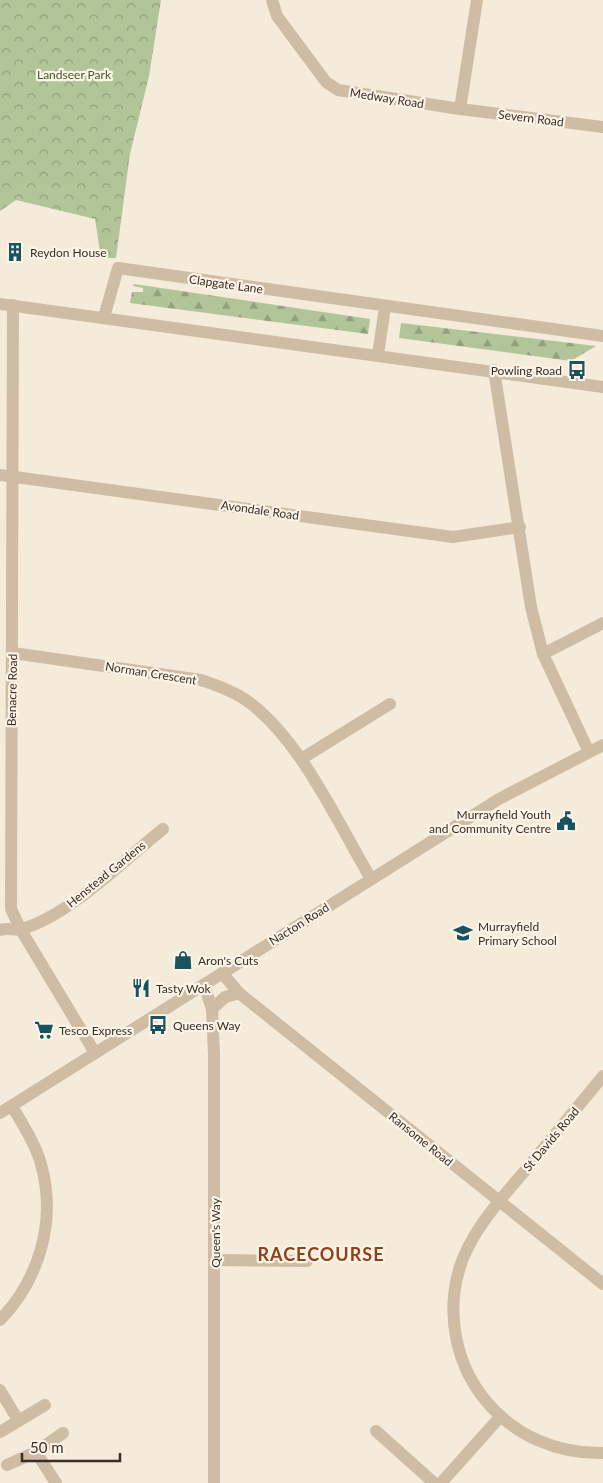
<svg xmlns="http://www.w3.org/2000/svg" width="603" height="1483" font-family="Lato,sans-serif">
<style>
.forest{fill:url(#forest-firs)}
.park{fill:url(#park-crowns)}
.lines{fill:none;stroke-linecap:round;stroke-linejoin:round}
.minor{stroke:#cebca5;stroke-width:12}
.labels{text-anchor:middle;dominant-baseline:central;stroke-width:4.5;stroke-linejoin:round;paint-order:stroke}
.park-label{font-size:12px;fill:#435a28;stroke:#fbf4e7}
.street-label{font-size:12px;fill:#392e27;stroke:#fbf4e7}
.poi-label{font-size:12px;fill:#392e27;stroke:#fbf4e7;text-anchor:start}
.district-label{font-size:18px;font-weight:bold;letter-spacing:1px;fill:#914017;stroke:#fbf4e7}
</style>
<defs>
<pattern id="forest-firs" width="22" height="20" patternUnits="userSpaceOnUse" patternTransform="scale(1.25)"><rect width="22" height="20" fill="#b2c599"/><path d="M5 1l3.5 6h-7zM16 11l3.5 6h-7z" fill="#92a07d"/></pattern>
<pattern id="park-crowns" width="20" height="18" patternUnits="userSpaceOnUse" patternTransform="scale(1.25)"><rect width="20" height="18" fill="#b2c599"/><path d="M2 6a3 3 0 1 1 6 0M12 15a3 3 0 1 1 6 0" fill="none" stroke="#92a07d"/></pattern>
</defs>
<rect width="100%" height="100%" fill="#f4ebda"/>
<g class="forest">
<polygon points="134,284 370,319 368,334 130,303 132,292 143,292 143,288 133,286"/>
<polygon points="401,323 596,346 571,361 399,338"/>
</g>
<polygon class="park" points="0,0 161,0 149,76 130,154 116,258 101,258 95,219 16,200 0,211"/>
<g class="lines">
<g class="minor">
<polyline points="272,0 277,16 326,82 338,90 460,109 603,127"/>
<polyline points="460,109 477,0"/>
<polyline points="0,304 603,387"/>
<polyline points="13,305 11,909 21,930 95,1053"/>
<polyline points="104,317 118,268 603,336"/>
<polyline points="378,355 385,307"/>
<polyline points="494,370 531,607 543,654 589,752"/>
<polyline points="0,475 453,537 520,527"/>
<path d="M13,653L201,680C218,686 236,692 250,703C301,741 338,823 371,879"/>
<polyline points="543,654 603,623"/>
<polyline points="301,759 390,704"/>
<path d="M0,930C8,927 15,931 22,929C70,915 124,860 163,829"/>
<polyline points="222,973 239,993 603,1284"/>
<polyline points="204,985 212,1009 214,1054 214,1483"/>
<polyline points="212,1009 225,997 239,993"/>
<path d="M603,1076C578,1106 553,1137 528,1167C503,1197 470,1231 459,1270C446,1315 456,1365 486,1401C515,1436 558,1454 603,1453"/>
<polyline points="0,1113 499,799 603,745"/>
<polyline points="215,1260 307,1261"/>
<path d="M0,1320C39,1280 56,1222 42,1168C37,1146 23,1125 12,1106"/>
<polyline points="0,1390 18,1420"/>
<polyline points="376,1431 434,1483"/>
<polyline points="0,1432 45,1405"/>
<polyline points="36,1452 63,1433"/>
<polyline points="7,1465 36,1452 56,1483"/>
<polyline points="441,1483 500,1417"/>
</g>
</g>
<defs>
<g id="building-bare" transform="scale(1.5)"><path d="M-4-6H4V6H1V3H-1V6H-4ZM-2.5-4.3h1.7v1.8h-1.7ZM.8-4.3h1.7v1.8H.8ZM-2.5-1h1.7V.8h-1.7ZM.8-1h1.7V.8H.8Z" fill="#18535f" stroke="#fbf4e7" stroke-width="2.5" paint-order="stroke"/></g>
<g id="bus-bare" transform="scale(1.5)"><path d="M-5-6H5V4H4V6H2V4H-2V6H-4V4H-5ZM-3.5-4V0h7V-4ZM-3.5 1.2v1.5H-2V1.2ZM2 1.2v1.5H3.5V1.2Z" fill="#18535f" stroke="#fbf4e7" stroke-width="2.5" paint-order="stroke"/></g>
<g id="civic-bare" transform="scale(1.5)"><path d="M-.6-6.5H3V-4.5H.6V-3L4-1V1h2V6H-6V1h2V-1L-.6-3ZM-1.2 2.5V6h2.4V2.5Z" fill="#18535f" stroke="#fbf4e7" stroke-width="2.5" paint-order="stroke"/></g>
<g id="school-bare" transform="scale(1.5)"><path d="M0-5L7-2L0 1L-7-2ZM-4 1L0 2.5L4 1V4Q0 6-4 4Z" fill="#18535f" stroke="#fbf4e7" stroke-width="2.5" paint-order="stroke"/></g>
<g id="shop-bare" transform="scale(1.5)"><path d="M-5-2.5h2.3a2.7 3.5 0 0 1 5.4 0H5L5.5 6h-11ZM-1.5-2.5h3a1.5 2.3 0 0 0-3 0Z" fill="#18535f" stroke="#fbf4e7" stroke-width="2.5" paint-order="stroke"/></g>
<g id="restaurant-bare" transform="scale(1.5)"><path d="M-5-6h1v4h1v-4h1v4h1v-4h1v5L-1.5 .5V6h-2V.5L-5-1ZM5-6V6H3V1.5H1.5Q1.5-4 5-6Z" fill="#18535f" stroke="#fbf4e7" stroke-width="2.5" paint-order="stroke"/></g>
<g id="supermarket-bare" transform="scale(1.5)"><path d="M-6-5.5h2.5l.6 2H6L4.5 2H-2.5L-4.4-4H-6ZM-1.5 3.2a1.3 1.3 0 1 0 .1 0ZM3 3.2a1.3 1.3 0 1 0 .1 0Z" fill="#18535f" stroke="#fbf4e7" stroke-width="2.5" paint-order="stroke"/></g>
</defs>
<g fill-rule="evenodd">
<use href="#building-bare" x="15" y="252"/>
<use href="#bus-bare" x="577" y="370"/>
<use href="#civic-bare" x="566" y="821"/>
<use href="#school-bare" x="463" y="933"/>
<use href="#shop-bare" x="183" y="960"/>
<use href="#restaurant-bare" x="141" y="988"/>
<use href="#bus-bare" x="158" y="1025"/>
<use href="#supermarket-bare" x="44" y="1030"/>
</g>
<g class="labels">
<g class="park-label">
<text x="74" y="74">Landseer Park</text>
</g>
<g class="street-label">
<text transform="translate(387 98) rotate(9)">Medway Road</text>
<text transform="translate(531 118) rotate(7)">Severn Road</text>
<text transform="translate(226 284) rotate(8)">Clapgate Lane</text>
<text transform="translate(260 510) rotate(8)">Avondale Road</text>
<text transform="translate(151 673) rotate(9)">Norman Crescent</text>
<text transform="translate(12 690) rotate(-89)">Benacre Road</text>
<text transform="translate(106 874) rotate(-39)">Henstead Gardens</text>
<text transform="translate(299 924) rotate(-32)">Nacton Road</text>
<text transform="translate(421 1139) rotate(39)">Ransome Road</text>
<text transform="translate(551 1139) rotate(-50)">St Davids Road</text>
<text transform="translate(215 1233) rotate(-90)">Queen's Way</text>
</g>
<g class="poi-label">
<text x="30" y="252">Reydon House</text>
<text x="562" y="370" text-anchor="end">Powling Road</text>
<text x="551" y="814" text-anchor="end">Murrayfield Youth<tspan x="551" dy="14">and Community Centre</tspan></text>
<text x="478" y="926">Murrayfield<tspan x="478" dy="14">Primary School</tspan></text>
<text x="198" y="960">Aron's Cuts</text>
<text x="156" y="988">Tasty Wok</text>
<text x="173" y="1025">Queens Way</text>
<text x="59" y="1030">Tesco Express</text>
</g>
<g class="district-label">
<text x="321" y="1254">RACECOURSE</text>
</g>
</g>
<path d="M22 1453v8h98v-8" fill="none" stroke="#392e27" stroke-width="2.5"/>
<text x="30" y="1453" font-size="15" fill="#392e27" stroke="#fbf4e7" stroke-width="4" paint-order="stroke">50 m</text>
</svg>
